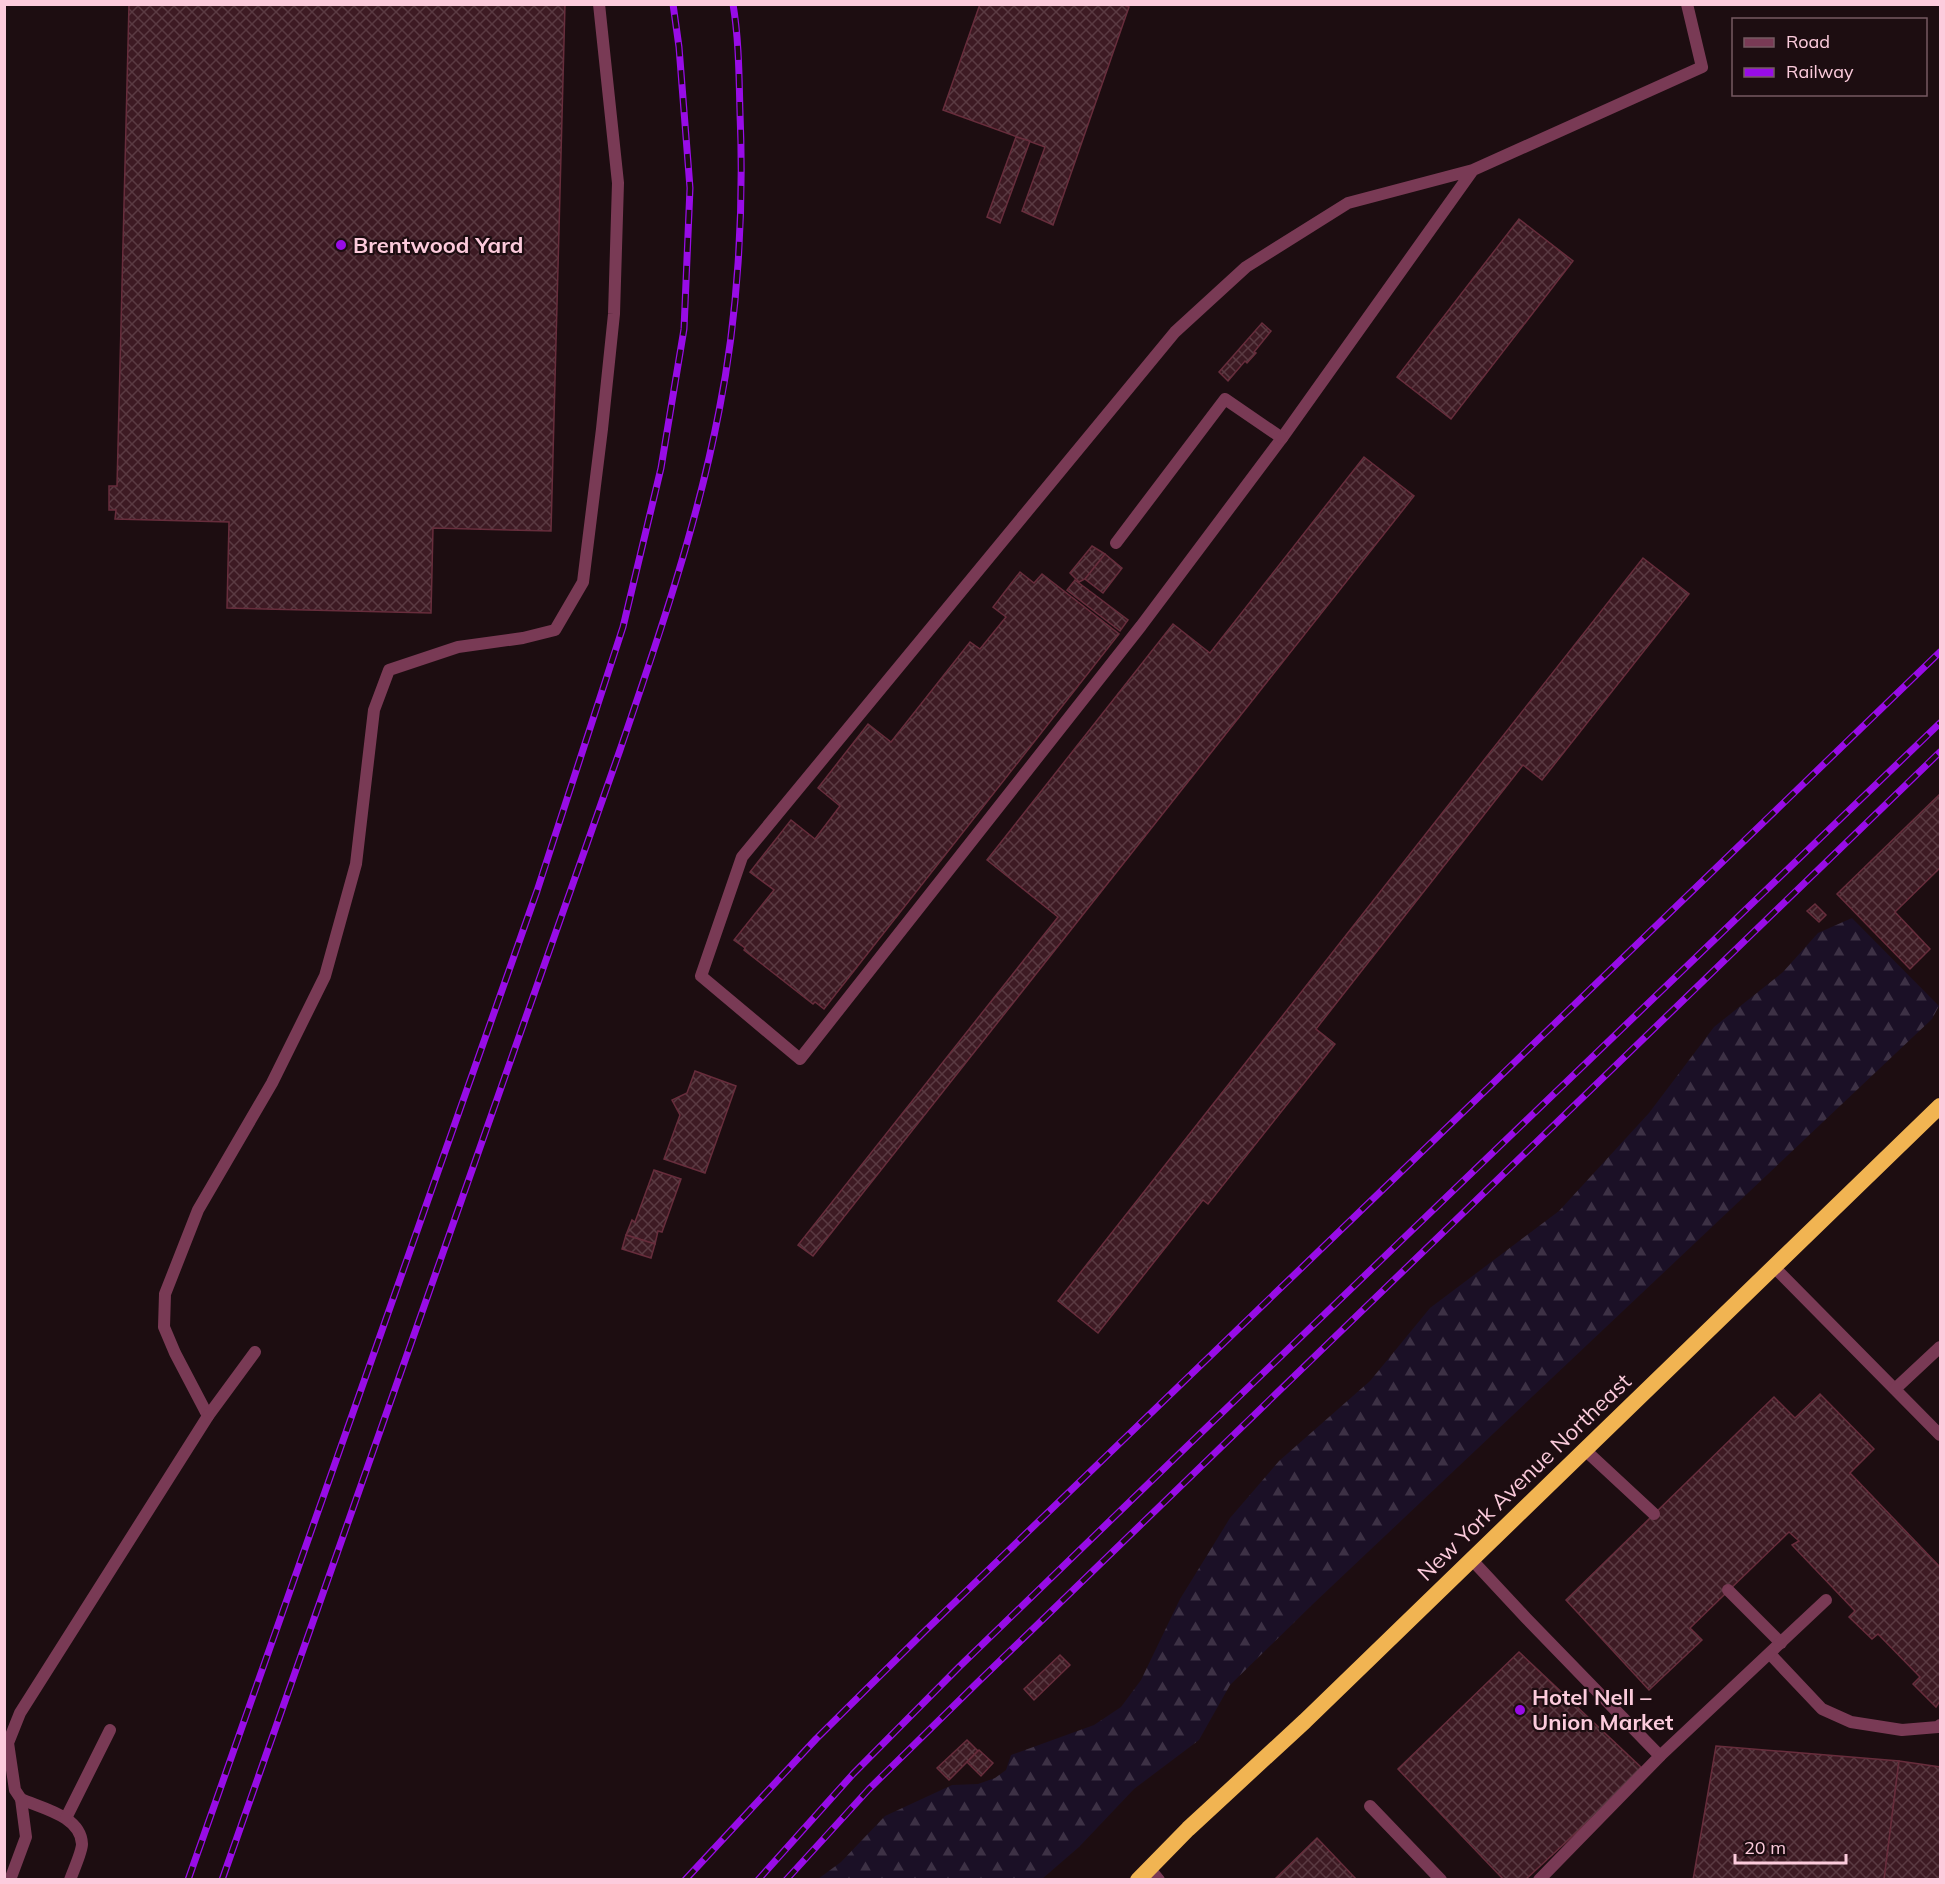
<svg xmlns="http://www.w3.org/2000/svg" width="1945" height="1884" font-family="Mulish,sans-serif">
<style>
.forest{fill:url(#forest-firs)}
.building{fill:url(#building-cross-hatch);stroke:#672d3c;stroke-width:1.5}
.lines{fill:none;stroke-linecap:round;stroke-linejoin:round}
.service{stroke:#793a55;stroke-width:12}
.tertiary{stroke:#793a55;stroke-width:12}
.trunk{stroke:#f1b452;stroke-width:16}
.rail-casing{stroke:#980ce7;stroke-width:7}
.rail{stroke:#1d0d11;stroke-width:4.5;stroke-dasharray:14;stroke-linecap:butt}
.poi-dot{fill:#980ce7;stroke:#1d0d11;stroke-width:2}
.labels{text-anchor:middle;dominant-baseline:central;stroke-width:4.5;stroke-linejoin:round;paint-order:stroke}
.poi-label{font-size:22px;font-weight:bold;fill:#fccbdc;stroke:#1d0d11;text-anchor:start}
.street-label{font-size:22px;fill:#fccbdc;stroke:#1d0d11}
</style>
<defs>
<pattern id="forest-firs" width="22" height="20" patternUnits="userSpaceOnUse" patternTransform="scale(1.5)"><rect width="22" height="20" fill="#1b1026"/><path d="M5 1l3.5 6h-7zM16 11l3.5 6h-7z" fill="#3d3145"/></pattern>
<pattern id="building-cross-hatch" width="8" height="8" patternUnits="userSpaceOnUse" patternTransform="scale(1.5)"><rect width="8" height="8" fill="#3d1a23"/><path d="M0 0l8 8M0 8l8-8" fill="none" stroke="#5a3a42"/></pattern>
</defs>
<rect width="100%" height="100%" fill="#1d0d11"/>
<polygon class="forest" points="1852,918 1939,1006 1932,1019 1313,1604 1230,1685 1199,1740 1134,1789 1079,1847 1042,1879 818,1879 841,1862 885,1816 952,1785 978,1784 995,1778 1006,1770 1011,1755 1094,1725 1121,1707 1141,1680 1180,1599 1230,1518 1279,1461 1370,1381 1430,1308 1559,1211 1649,1113 1714,1027 1783,972 1818,933"/>
<g class="building">
<polygon points="129,4 565,4 551,531 433,528 431,613 227,608 229,522 115,519 116,510 109,510 109,486 117,486"/>
<polygon points="980,4 1122,4 1129,7 1053,225 1022,211 1045,147 943,110"/>
<polygon points="1016,137 1030,141 1000,223 987,217"/>
<polygon points="1519,219 1573,261 1451,419 1397,377"/>
<polygon points="1262,323 1271,331 1254,352 1256,353 1247,363 1245,361 1228,381 1219,372"/>
<polygon points="1364,457 1414,496 813,1256 798,1245 1058,917 987,860 1173,624 1210,653"/>
<polygon points="1092,546 1105,554 1085,579 1079,582 1070,573"/>
<polygon points="1105,554 1122,568 1103,593 1085,579"/>
<polygon points="1643,558 1689,594 1542,780 1523,765 1316,1029 1335,1044 1208,1204 1203,1200 1098,1333 1058,1301"/>
<polygon points="1020,572 1034,583 1042,574 1119,634 824,1009 815,1002 813,1004 744,950 745,948 734,940 774,890 750,872 791,820 815,839 840,806 818,788 868,724 891,742 970,642 980,649 1006,617 993,607"/>
<polygon points="1075,580 1128,620 1120,631 1067,590"/>
<polygon points="1940,794 1940,868 1895,912 1930,949 1910,969 1837,894"/>
<polygon points="1815,904 1826,915 1819,922 1807,911"/>
<polygon points="695,1071 736,1086 705,1173 664,1159 680,1115 672,1100 687,1093"/>
<polygon points="654,1170 681,1179 662,1232 658,1231 655,1244 626,1235 632,1220 635,1222"/>
<polygon points="626,1235 655,1244 651,1258 622,1249"/>
<polygon points="1820,1394 1874,1449 1850,1473 1940,1567 1940,1701 1936,1707 1913,1684 1920,1677 1878,1634 1872,1639 1849,1617 1855,1611 1792,1545 1799,1541 1789,1532 1690,1628 1702,1640 1649,1690 1566,1600 1774,1397 1795,1418"/>
<polygon points="1519,1652 1644,1770 1525,1880 1504,1880 1398,1769"/>
<polygon points="1060,1655 1070,1665 1034,1700 1024,1689"/>
<polygon points="967,1740 978,1751 949,1780 937,1768"/>
<polygon points="1716,1746 1899,1761 1884,1880 1693,1880"/>
<polygon points="979,1750 993,1763 981,1776 967,1762"/>
<polygon points="1899,1761 1940,1767 1940,1880 1884,1880"/>
<polygon points="1317,1838 1357,1880 1274,1880"/>
</g>
<g class="lines">
<g class="service">
<polyline points="1473,170 1282,438 1141,626 800,1059 701,976 742,857 1175,332 1246,267 1348,203 1473,170 1702,67 1687,4"/>
<polyline points="1116,543 1225,399 1282,438"/>
<polyline points="1774,1267 1940,1435"/>
<polyline points="1895,1389 1940,1347"/>
<polyline points="208,1416 175,1353 164,1327 165,1294 198,1210 272,1083 325,976 356,864 374,710 389,670 458,647 523,638 555,630 583,582 602,429 614,314 618,183 599,4"/>
<polyline points="1585,1450 1654,1514"/>
<polyline points="1472,1560 1526,1618 1660,1756 1539,1880"/>
<polyline points="1728,1590 1781,1643"/>
<polyline points="1770,1654 1822,1709 1851,1722 1902,1730 1938,1727 1940,1725"/>
<polyline points="1660,1756 1826,1600"/>
<path d="M21,1799C41,1808 81,1816 82,1844C82,1852 73,1871 70,1880"/>
<polyline points="1370,1806 1441,1880"/>
<polyline points="66,1818 110,1730"/>
<polyline points="10,1880 26,1837 21,1799 15,1790 8,1743 20,1713 208,1416 255,1352"/>
</g>
<polyline class="tertiary" points="1150,1869 1159,1880"/>
<polyline class="trunk" points="1138,1880 1188,1829 1305,1721 1940,1106"/>
<g class="rail-casing">
<g id="rail">
<polyline points="188,1880 537,891 623,627 661,468 684,329 690,188 679,47 673,4"/>
<path d="M222,1880L620,750C658,639 697,526 719,411C738,316 744,209 740,113C739,77 739,40 733,4"/>
<polyline points="685,1880 816,1739 926,1630 1940,652"/>
<polyline points="758,1880 853,1774 960,1666 1178,1455 1940,723"/>
<polyline points="786,1880 869,1789 977,1683 1940,752"/>
</g>
</g>
<use href="#rail" class="rail"/>
</g>
<g class="poi-dot">
<circle cx="341" cy="245" r="6"/>
<circle cx="1520" cy="1710" r="6"/>
</g>
<g class="labels">
<g class="poi-label">
<text x="353" y="245">Brentwood Yard</text>
<text x="1532" y="1697">Hotel Nell –<tspan x="1532" dy="25">Union Market</tspan></text>
</g>
<g class="street-label">
<text transform="translate(1524 1477) rotate(-44)">New York Avenue Northeast</text>
</g>
</g>
<rect width="1945" height="1884" fill="none" stroke="#fccbdc" stroke-width="12"/>
<rect x="1732" y="18" width="195" height="78" fill="#1d0d11" stroke="#765962" stroke-width="1.5"/>
<rect x="1744" y="38" width="30" height="9" fill="#793a55" stroke="#765962" stroke-width="1.5"/>
<text x="1786" y="48" font-size="18" fill="#fccbdc">Road</text>
<rect x="1744" y="68" width="30" height="9" fill="#980ce7" stroke="#765962" stroke-width="1.5"/>
<text x="1786" y="78" font-size="18" fill="#fccbdc">Railway</text>
<path d="M1735 1854v9h111v-9" fill="none" stroke="#fccbdc" stroke-width="3"/>
<text x="1744" y="1854" font-size="18" fill="#fccbdc" stroke="#1d0d11" stroke-width="4.5" paint-order="stroke">20 m</text>
</svg>
